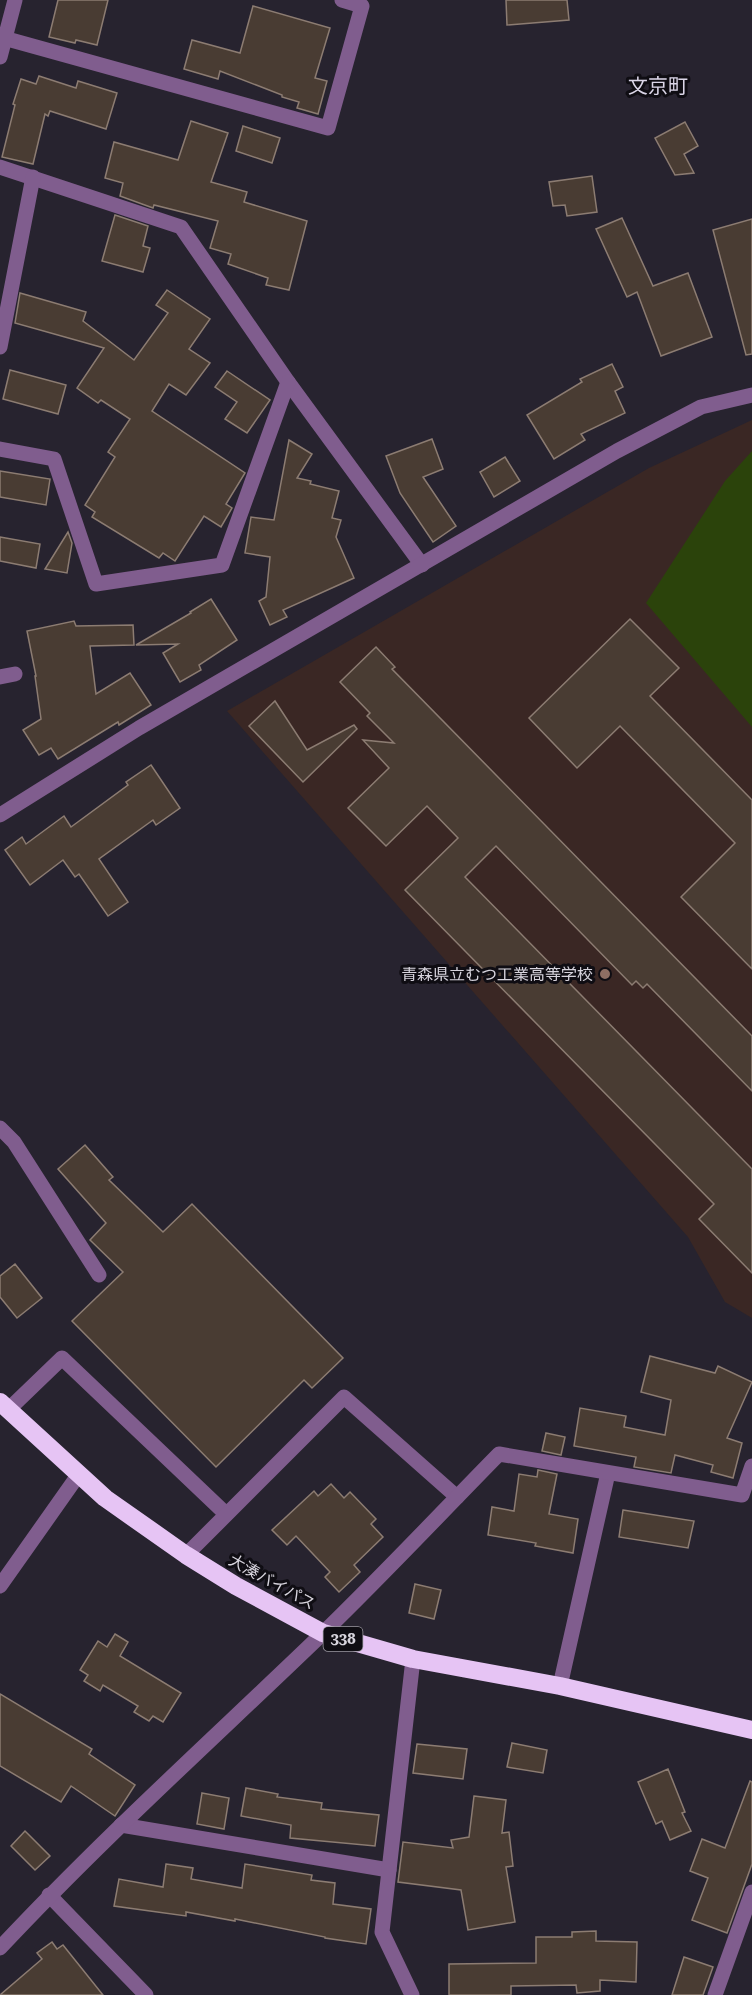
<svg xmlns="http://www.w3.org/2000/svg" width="752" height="1995" font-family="'Roboto Serif','Noto Sans JP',serif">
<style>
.education{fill:#3a2724}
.green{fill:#2b430b}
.building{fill:#493c33;stroke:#8c7c72;stroke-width:1.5}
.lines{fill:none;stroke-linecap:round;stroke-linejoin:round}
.minor{stroke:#805d8e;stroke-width:15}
.highway{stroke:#e6c4f4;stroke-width:18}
.education-dot{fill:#8d6e63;stroke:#0f0d13;stroke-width:2}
.labels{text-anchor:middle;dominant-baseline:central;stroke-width:6;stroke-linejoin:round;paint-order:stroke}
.shield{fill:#0f0d13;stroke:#9b98a0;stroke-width:1.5}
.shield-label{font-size:15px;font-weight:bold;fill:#d7d4dd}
.poi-label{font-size:16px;fill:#d7d4dd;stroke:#0f0d13;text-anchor:end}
.street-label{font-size:16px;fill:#d7d4dd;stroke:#0f0d13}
.quarter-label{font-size:20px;fill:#dbd6e8;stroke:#0f0d13}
</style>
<rect width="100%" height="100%" fill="#27232f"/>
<polygon class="education" points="752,420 752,1318 725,1302 688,1237 227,711 649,468"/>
<polygon class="green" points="752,451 752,727 646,603 725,481"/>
<g class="building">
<polygon points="58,0 108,0 97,45 76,40 75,43 49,37"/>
<polygon points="506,0 567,0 569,20 507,25"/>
<polygon points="253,6 330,28 315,78 327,81 318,114 297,108 299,102 282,97 282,95 220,71 218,79 184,69 192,40 240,53"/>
<polygon points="39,76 76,88 78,81 117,93 106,129 50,111 48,116 45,114 33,164 2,157 15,105 13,104 21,79 36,84"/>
<polygon points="191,121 228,133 211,182 247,192 244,202 307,221 289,290 266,285 268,278 228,264 231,254 210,248 218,221 154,205 153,208 120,196 123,183 105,178 114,142 178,160"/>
<polygon points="685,122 698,146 684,154 694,173 675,175 655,138"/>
<polygon points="243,126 280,138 272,163 236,151"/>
<polygon points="592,176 597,212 567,216 565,205 553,206 549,182"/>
<polygon points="115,215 148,226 143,246 150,248 143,272 102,261"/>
<polygon points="622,218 653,286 688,273 712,337 661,356 637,292 627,297 596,229"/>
<polygon points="752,219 752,354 746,355 713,230"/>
<polygon points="167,290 210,319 189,349 210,363 186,395 169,384 152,411 245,473 226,504 232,508 221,527 204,516 175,561 163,553 159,558 92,517 95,512 85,505 115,457 108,452 130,419 101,400 98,403 77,388 104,348 15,323 20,293 86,312 83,321 134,360 168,313 156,305"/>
<polygon points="612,364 623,387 615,391 625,413 581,434 585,440 554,459 527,415 582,382 580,379"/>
<polygon points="10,370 66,385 58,414 3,399"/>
<polygon points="227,371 270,400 247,433 225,419 237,402 215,387"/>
<polygon points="432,439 443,469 423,477 456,526 433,542 400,493 386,456"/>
<polygon points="289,440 312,454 297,478 311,481 310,484 339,491 332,518 341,520 336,537 354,578 283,610 287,617 270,625 259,601 266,597 270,557 245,553 251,517 274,520"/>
<polygon points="505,457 520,481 494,497 480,472"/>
<polygon points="0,471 50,479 46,505 0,497"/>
<polygon points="68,532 72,543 67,573 45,569"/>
<polygon points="0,537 40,544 36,568 0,561"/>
<polygon points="211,599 237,640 199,665 201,670 180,682 163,653 178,644 136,645 191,613 190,612"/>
<polygon points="630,619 679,668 650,696 752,800 752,969 681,897 735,843 620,726 577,768 529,718"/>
<polygon points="74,621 76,626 133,625 134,645 90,646 96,694 130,673 151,705 119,725 118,722 58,759 51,748 39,755 23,730 41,719 35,676 36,676 27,631"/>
<polygon points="376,647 395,667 392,669 752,1036 752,1091 647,984 643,988 636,981 632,985 496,846 465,877 752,1169 752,1273 699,1219 714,1204 405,890 458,838 427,806 386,846 348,808 389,768 363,740 394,743 367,716 370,713 340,682"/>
<polygon points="275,701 307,750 354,725 357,729 303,782 249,726"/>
<polygon points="151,765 180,808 156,825 153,820 99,859 128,902 108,916 79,874 75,877 63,860 30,885 5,850 22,837 26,844 64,816 71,827 128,785 126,782"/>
<polygon points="85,1145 113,1177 109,1180 163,1232 192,1204 343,1358 312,1388 304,1380 216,1467 72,1321 123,1272 90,1240 106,1223 58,1169"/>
<polygon points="15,1264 42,1298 17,1318 0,1297 0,1276"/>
<polygon points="650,1356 715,1373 718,1366 752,1382 727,1438 742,1443 733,1478 711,1472 713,1465 675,1455 671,1473 634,1467 636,1457 574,1446 580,1408 626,1416 624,1427 665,1435 671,1400 641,1392"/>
<polygon points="546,1433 565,1437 561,1455 542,1451"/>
<polygon points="538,1470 557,1474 549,1514 578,1519 573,1553 535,1546 536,1543 488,1535 492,1507 514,1511 519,1474 537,1477"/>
<polygon points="331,1484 344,1498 350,1492 376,1519 371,1524 383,1537 354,1565 360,1572 339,1592 325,1577 330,1572 296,1536 287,1545 272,1530 314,1491 318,1496"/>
<polygon points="623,1510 694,1521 688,1548 619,1537"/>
<polygon points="415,1584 441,1590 434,1619 409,1613"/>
<polygon points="115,1634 128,1642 120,1656 181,1693 163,1722 153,1716 149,1721 134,1712 138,1706 103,1685 100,1691 84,1681 88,1675 80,1670 98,1641 107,1647"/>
<polygon points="0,1694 92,1749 89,1754 135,1785 115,1816 71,1786 61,1802 0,1766"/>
<polygon points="512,1743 547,1750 543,1773 507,1767"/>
<polygon points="417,1744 467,1749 463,1779 413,1773"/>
<polygon points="668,1769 685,1812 682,1813 691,1831 670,1840 662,1821 656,1824 638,1782"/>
<polygon points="750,1781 752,1782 752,1864 727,1933 692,1920 708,1878 690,1871 702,1839 725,1848"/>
<polygon points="246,1788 278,1794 277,1797 322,1803 321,1809 379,1815 375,1846 290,1838 291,1825 241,1816"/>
<polygon points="202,1793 229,1798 224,1829 197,1824"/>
<polygon points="474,1796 506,1800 502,1833 509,1832 513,1866 506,1867 515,1922 468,1930 461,1890 398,1882 403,1842 453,1848 451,1840 469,1837"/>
<polygon points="25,1831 50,1856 35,1870 11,1846"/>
<polygon points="166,1864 193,1868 191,1879 242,1888 245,1864 312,1875 311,1880 335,1883 333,1904 371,1909 366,1944 325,1938 325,1937 235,1919 235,1921 186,1912 186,1916 114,1906 119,1879 163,1887"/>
<polygon points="596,1931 596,1941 637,1942 636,1982 600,1980 600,1991 577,1993 576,1985 511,1986 511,1995 449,1995 449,1964 536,1963 536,1937 572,1937 572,1932"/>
<polygon points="52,1942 57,1949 63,1945 103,1995 0,1995 42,1959 37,1953"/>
<polygon points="684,1957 713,1967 703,1995 672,1995"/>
</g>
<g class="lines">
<g class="minor">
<polyline points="0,37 328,128 362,6 342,0"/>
<polyline points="0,57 15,0"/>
<polyline points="0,167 181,227 288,382 422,565"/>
<polyline points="0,347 33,177"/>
<polyline points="0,449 54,459 96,584 222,565 288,382"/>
<polyline points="0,677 15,674"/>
<polyline points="0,815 139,728 617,451 701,407 752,395"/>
<polyline points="0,1128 14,1142 99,1275"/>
<polyline points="8,1410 62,1358 226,1514"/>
<polyline points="186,1555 344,1397 457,1497"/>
<polyline points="0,1586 79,1474"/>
<polyline points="560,1686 608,1473"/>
<polyline points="121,1825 389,1870"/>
<polyline points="49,1895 146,1995"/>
<path d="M0,1948C102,1839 214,1738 321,1635C382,1576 440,1514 499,1454L742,1495L752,1466"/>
<polyline points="412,1995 382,1932 413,1659"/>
<polyline points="715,1995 752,1892"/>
</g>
<polyline class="highway" points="0,1402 105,1498 186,1555 236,1586 323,1633 413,1659 560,1686 752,1730"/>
</g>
<circle class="education-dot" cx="605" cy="974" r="6"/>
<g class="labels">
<rect class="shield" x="323.5" y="1627" width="39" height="24" rx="4.5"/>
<g class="shield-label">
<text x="343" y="1639">338</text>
</g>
<g class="poi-label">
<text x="593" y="974">青森県立むつ工業高等学校</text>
</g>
<g class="street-label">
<text transform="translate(272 1582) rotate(29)">大湊バイパス</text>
</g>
<g class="quarter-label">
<text x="658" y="86">文京町</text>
</g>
</g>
</svg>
